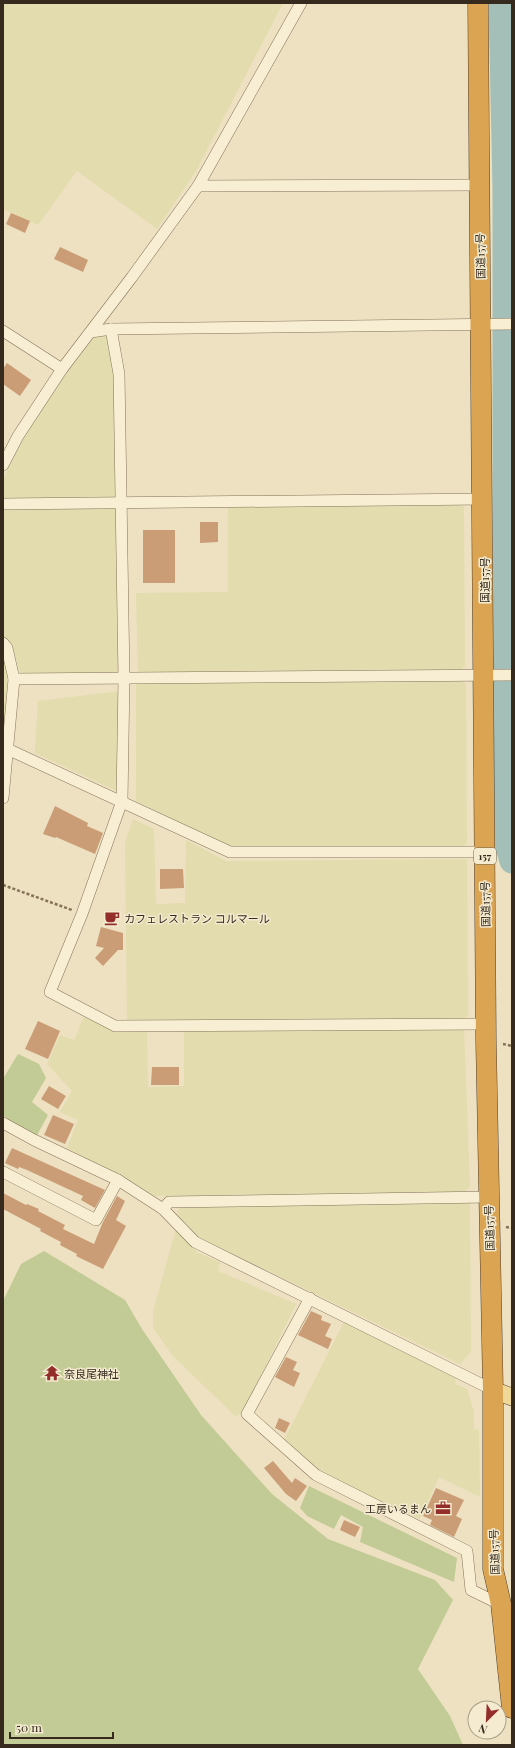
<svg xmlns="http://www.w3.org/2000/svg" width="515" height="1748" font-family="'Playfair Display','Noto Sans JP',serif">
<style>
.farmland{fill:#e2dcae}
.green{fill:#c2ca95}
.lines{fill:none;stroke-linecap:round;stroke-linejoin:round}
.river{stroke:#a3bfb8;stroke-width:25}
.building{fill:#ca9d77}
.street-casing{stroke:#857259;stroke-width:12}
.primary-casing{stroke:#53402d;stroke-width:18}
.highway-casing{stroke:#53402d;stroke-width:21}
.path{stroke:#857259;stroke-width:2.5;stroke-dasharray:3 2;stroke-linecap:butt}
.street{stroke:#f8eed3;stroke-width:11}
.primary{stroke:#f0d899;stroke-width:17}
.highway{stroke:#dba452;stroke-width:20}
.labels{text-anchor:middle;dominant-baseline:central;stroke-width:3;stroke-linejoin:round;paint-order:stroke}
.shield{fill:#f4ebd0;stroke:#6e6453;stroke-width:1}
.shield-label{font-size:10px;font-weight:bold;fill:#352a1d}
.street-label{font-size:11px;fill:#352a1d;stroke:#f4ebd0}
.poi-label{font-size:11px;fill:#352a1d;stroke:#f4ebd0;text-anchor:start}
</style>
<rect width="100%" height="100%" fill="#ede1c1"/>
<g class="farmland">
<polygon points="3,3 283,3 196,171 157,229 77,171 38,225 3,209"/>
<polygon points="108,332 116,372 118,500 3,501 3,479 38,410 94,338"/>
<polygon points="457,503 464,507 465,666 459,671 138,674 136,593 228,592 228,506"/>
<polygon points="117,508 119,674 26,676 19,670 13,649 3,637 3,510"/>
<polygon points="3,657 8,673 3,742"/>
<polygon points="459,679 466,684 467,843 463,847 231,848 136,801 136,683"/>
<polygon points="121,691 121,793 35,753 38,701"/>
<polygon points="133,819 154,829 156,904 185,903 186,840 226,861 467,859 468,1016 463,1020 127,1024 125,842"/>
<polygon points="84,1016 110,1030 147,1031 148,1087 184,1086 184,1031 464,1028 470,1187 460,1195 155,1196 67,1148 78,1120 60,1112 72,1091 47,1064 60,1035 74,1040"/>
<polygon points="470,1202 471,1352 460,1364 198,1237 176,1215 180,1206"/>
<polygon points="176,1229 198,1253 220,1262 218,1271 296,1304 242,1414 235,1416 172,1355 153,1328 153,1311"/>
<polygon points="344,1322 456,1378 455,1384 467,1389 474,1412 474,1429 479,1430 480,1497 439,1477 420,1519 316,1472 284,1440"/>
</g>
<g class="green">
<polygon points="18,1054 39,1064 46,1078 32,1102 48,1115 36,1137 13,1123 3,1115 3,1079"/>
<polygon points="44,1251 125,1300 142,1329 201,1415 272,1494 328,1539 435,1580 453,1600 418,1669 450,1716 463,1745 3,1745 3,1301 21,1264"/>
<polygon points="309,1486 457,1558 454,1582 360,1542 363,1527 341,1515 334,1529 307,1516 300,1508"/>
</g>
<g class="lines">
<polyline class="river" points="501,3 505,189 505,837 512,861"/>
</g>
<g class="building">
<polygon points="11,213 30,221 25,233 6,224"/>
<polygon points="60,247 88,260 83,272 54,259"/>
<polygon points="7,363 31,380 20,396 3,384 3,369"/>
<polygon points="200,522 218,522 218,542 200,543"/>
<rect x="143" y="530" width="32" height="53"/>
<polygon points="55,806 88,823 87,826 103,833 95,854 56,837 55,838 43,834"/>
<polygon points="160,869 183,869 184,888 160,889"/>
<polygon points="101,927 123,933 123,950 118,950 103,966 95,958 104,948 96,946"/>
<polygon points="38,1021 60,1031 48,1059 25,1049"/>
<polygon points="152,1067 179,1067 179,1085 151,1085"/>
<polygon points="49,1086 66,1096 58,1109 41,1099"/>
<polygon points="53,1115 74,1124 65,1144 44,1135"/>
<polygon points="12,1148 105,1190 95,1208 81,1200 83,1196 27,1170 19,1167 18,1169 5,1163"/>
<polygon points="3,1193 26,1205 27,1204 39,1209 38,1211 65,1225 63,1229 94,1244 103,1222 117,1196 125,1201 116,1220 126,1226 103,1269 76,1256 77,1254 60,1245 61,1242 40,1231 41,1229 3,1209"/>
<polygon points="311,1311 322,1316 321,1320 331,1324 325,1336 332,1339 328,1349 298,1335"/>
<polygon points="286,1357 297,1362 293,1370 300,1373 294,1387 275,1377"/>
<polygon points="279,1418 290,1423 285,1433 275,1428"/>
<polygon points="273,1461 292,1483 295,1478 307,1486 296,1501 286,1494 264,1468"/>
<polygon points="436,1488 464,1500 456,1516 462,1519 454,1537 430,1525 432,1520 423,1516"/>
<polygon points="344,1520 360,1527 355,1537 340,1530"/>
</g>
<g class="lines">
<g class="street-casing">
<g id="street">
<polyline points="198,186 480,185"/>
<polyline points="111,329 119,374 124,678 122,801 82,914 50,992 115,1026 486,1024"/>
<polyline points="3,331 62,369"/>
<polyline points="91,332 111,329 512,324"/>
<polyline points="3,465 18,436 62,369 132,277 198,186 301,3"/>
<polyline points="3,504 483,499"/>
<polyline points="3,643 7,648 14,679 3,798"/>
<polyline points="14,679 512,675"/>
<polyline points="3,747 230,852 485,852"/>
<polyline points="3,1123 34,1140 118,1180 163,1209 195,1242 493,1390"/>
<polyline points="3,1172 96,1220 118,1180"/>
<polyline points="163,1209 169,1202 488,1197"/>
<polyline points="310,1298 247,1414 316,1475 467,1551 471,1590 512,1610"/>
</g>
</g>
<g class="primary-casing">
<polyline id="primary" points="493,1390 512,1397"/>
</g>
<g class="highway-casing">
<polyline id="highway" points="478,3 486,1041 493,1390 493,1569 501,1604 512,1708"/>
</g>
<g class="path">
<polyline points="3,885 72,910"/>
<polyline points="503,1044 512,1046"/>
<polyline points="506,1227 512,1228"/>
</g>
<use href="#street" class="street"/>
<use href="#primary" class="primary"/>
<use href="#highway" class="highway"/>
</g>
<defs>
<g id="cafe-bare" transform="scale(1.2)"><path d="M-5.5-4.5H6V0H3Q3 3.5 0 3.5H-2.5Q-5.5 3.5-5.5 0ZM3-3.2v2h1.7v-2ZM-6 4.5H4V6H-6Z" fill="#932e2a" stroke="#f4ebd0" stroke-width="2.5" paint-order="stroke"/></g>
<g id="temple-bare" transform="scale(1.2)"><path d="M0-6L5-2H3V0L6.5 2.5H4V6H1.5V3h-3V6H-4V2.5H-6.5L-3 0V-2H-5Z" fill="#932e2a" stroke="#f4ebd0" stroke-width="2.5" paint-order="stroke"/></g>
<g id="office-bare" transform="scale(1.2)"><path d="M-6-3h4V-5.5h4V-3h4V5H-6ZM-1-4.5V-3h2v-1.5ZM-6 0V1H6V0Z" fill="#932e2a" stroke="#f4ebd0" stroke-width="2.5" paint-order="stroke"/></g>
</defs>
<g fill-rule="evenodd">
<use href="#cafe-bare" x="112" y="918"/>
<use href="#temple-bare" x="52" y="1373"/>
<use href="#office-bare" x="443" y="1508"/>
</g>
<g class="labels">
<rect class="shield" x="474" y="848" width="22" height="16" rx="3"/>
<g class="shield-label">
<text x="485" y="856">157</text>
</g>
<g class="street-label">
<text transform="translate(480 256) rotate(-91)">国道157号</text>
<text transform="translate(484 580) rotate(-90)">国道157号</text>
<text transform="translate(485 904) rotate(-91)">国道157号</text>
<text transform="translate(489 1228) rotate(-92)">国道157号</text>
<text transform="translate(494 1552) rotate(-92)">国道157号</text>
</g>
<g class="poi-label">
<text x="124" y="918">カフェレストラン コルマール</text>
<text x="64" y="1373">奈良尾神社</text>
<text x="431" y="1508" text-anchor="end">工房いるまん</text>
</g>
</g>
<rect width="515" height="1748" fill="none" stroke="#352a1d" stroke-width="8"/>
<g transform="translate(487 1720) rotate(204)"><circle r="19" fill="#f4ebd0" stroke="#a89e88"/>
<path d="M0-3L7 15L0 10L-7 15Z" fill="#932e2a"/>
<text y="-6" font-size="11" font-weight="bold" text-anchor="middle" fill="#352a1d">N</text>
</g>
<path d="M10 1732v6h103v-6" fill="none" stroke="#352a1d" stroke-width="2"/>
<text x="16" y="1732" font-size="12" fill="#352a1d" stroke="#f4ebd0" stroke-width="3" paint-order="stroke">50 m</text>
</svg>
